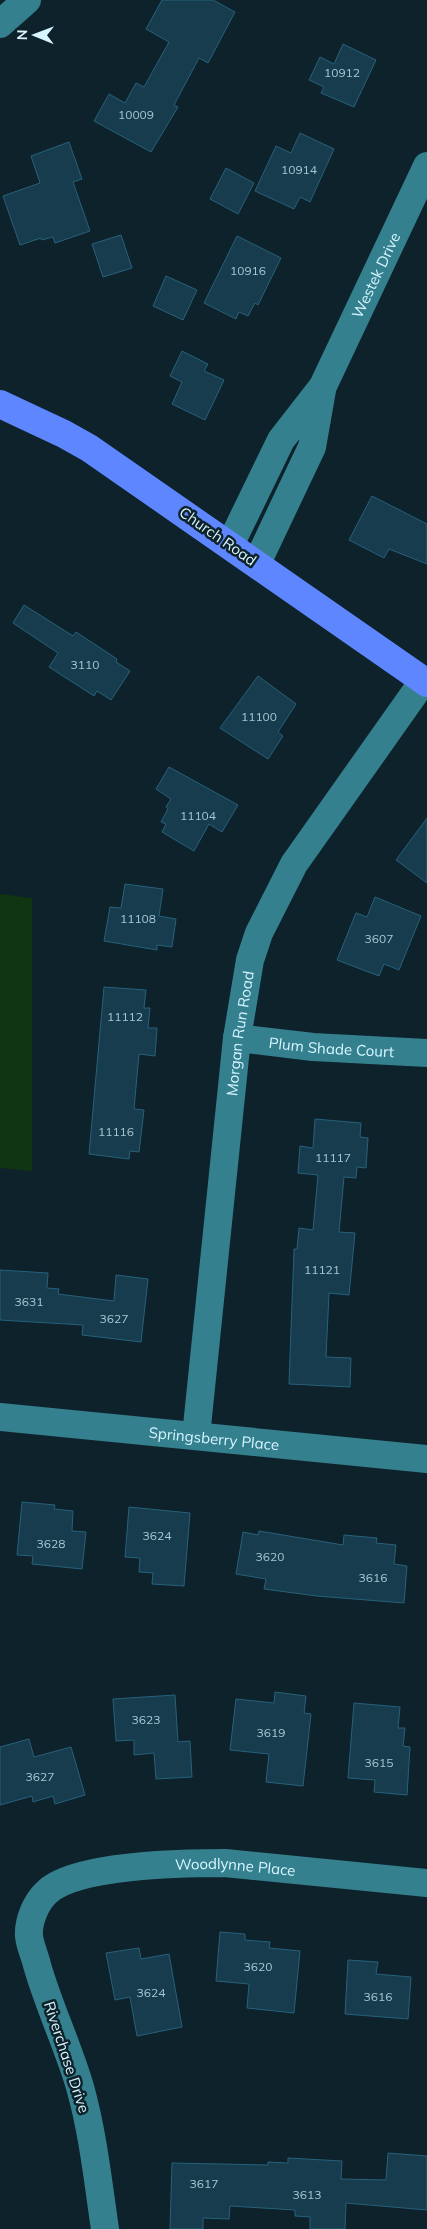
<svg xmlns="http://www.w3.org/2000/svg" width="427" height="2229" font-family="Mulish,sans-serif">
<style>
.green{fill:#103513}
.building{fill:#173c4d;stroke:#27617c}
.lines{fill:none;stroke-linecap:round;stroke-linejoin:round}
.minor{stroke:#34808e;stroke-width:28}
.major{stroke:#5e86ff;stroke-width:28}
.labels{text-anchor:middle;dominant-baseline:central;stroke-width:5;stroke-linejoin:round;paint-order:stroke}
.number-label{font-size:12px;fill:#a7c7d2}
.street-label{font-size:15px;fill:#d7f5ff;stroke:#0d222a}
</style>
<rect width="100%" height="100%" fill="#0d222a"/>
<polygon class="green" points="0,894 32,898 32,1171 0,1168"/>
<g class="building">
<polygon points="162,0 213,0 235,12 208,63 199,58 174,105 178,107 151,152 94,121 109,94 125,103 136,83 144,87 169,42 146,29"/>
<polygon points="343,44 376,60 354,107 321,93 324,87 309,80 320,57 334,64"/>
<polygon points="300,133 334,149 310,202 300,197 294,209 255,191 276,146 291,153"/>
<polygon points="69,142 82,179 73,182 90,231 55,243 53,237 42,240 41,238 20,245 3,196 40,183 31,156"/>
<polygon points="226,168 254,183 238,214 210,199"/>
<polygon points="121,235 132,268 103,277 92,244"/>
<polygon points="237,236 281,258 258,305 255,303 248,316 239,312 236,319 204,303"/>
<polygon points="166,276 197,290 183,320 153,306"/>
<polygon points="182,351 208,364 204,371 224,380 205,420 172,404 182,382 170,376"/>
<polygon points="372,496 427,524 427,564 389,549 384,558 349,540"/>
<polygon points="24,605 73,636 76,632 117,659 116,662 130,671 111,700 97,691 94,696 49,667 58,653 13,623"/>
<polygon points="258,676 296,704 278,732 283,736 268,759 220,728"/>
<polygon points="169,767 238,805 222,832 209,824 194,851 162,832 166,824 161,822 168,809 166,807 171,799 156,789"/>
<polygon points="427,818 427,883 396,860"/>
<polygon points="125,884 163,889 159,916 176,919 172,947 157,945 157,950 104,941 110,907 121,908"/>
<polygon points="375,897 421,916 399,970 384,964 379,976 337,960 356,913 367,917"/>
<polygon points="104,987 146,990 144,1008 150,1008 148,1028 157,1028 155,1056 139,1054 134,1109 144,1110 139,1152 130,1151 129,1159 89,1154"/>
<polygon points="315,1119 361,1123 360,1137 368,1138 366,1168 357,1167 356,1178 344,1177 339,1232 355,1233 349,1295 329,1293 326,1357 351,1358 350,1387 289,1384 294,1249 297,1249 299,1228 313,1230 318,1175 298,1173 300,1146 313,1148"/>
<polygon points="0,1270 48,1273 47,1288 59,1289 58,1294 114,1301 116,1275 148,1279 141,1342 82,1335 83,1325 0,1320"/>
<polygon points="22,1502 55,1505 54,1509 73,1511 72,1531 86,1532 82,1569 32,1564 33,1556 17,1555"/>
<polygon points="129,1507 190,1513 184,1586 152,1584 153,1573 139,1572 140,1558 125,1557"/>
<polygon points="259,1531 343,1545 344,1535 377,1538 376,1543 396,1545 394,1564 407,1566 404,1603 317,1596 264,1589 266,1579 236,1574 243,1532 258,1535"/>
<polygon points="275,1692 306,1696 304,1713 311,1714 303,1786 266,1782 269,1754 230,1750 236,1699 274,1703"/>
<polygon points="175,1695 178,1742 190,1741 192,1777 156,1779 154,1753 134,1755 134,1740 116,1741 113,1699"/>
<polygon points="354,1703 400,1707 398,1728 405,1728 403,1746 410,1747 407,1795 374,1792 375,1780 348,1778"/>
<polygon points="29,1739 34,1757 71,1747 85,1795 55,1804 53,1796 33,1802 32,1796 0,1805 0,1747"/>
<polygon points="220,1932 245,1934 245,1940 270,1942 269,1948 300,1951 294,2013 247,2008 249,1984 216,1981"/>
<polygon points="139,1948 141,1959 169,1954 182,2027 137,2036 130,1997 115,2000 106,1953"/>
<polygon points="348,1960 378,1962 376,1974 411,1977 408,2019 345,2014"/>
<polygon points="388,2153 427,2156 427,2210 346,2203 345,2229 310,2229 310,2217 295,2216 295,2210 230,2206 229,2219 203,2218 203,2229 170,2229 172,2163 268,2165 268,2162 288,2163 288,2158 342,2161 341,2179 386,2180"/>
</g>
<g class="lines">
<g class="minor">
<polyline points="0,24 27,0"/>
<path id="s1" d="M230,545L281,440L323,386L427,166"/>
<polyline points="257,563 312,447 322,390"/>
<path id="s2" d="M237,1038L313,1047L427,1053"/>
<path id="s3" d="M0,1417L427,1459"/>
<path id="s4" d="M196,1436L237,1038L250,960L259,933L294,864L424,680"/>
<path id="s5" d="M105,2229C98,2182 93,2133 80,2087C68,2046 49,2007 37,1965C35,1956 30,1946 29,1936C28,1921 36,1902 47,1892C76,1864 185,1863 225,1863L427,1883"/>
</g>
<polyline class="major" points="0,404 64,434 89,448 427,683"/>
</g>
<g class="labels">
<g class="number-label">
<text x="342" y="72">10912</text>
<text x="136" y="114">10009</text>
<text x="299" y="169">10914</text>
<text x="248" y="270">10916</text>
<text x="85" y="664">3110</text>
<text x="259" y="716">11100</text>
<text x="198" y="815">11104</text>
<text x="138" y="918">11108</text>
<text x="379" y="938">3607</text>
<text x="125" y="1016">11112</text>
<text x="116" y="1131">11116</text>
<text x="333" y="1157">11117</text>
<text x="322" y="1269">11121</text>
<text x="29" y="1301">3631</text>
<text x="114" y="1318">3627</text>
<text x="157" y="1535">3624</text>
<text x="51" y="1543">3628</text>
<text x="270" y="1556">3620</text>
<text x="373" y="1577">3616</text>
<text x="146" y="1719">3623</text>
<text x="271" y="1732">3619</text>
<text x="379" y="1762">3615</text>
<text x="40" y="1776">3627</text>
<text x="258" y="1966">3620</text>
<text x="151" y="1992">3624</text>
<text x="378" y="1996">3616</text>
<text x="204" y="2183">3617</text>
<text x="307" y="2194">3613</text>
</g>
<g class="street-label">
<text stroke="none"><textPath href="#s1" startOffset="308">Westek Drive</textPath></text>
<text transform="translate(218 536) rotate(35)">Church Road</text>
<text stroke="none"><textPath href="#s4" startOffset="405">Morgan Run Road</textPath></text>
<text stroke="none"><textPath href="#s2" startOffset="95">Plum Shade Court</textPath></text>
<text stroke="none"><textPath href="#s3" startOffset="215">Springsberry Place</textPath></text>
<text stroke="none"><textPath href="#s5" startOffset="546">Woodlynne Place</textPath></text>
<text transform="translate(67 2057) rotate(72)">Riverchase Drive</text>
</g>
</g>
<g transform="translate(35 35) rotate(271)" stroke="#0d222a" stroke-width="4" paint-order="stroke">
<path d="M0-4L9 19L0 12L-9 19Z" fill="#d7f5ff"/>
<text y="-8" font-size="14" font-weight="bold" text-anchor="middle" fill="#d7f5ff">N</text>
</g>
</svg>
